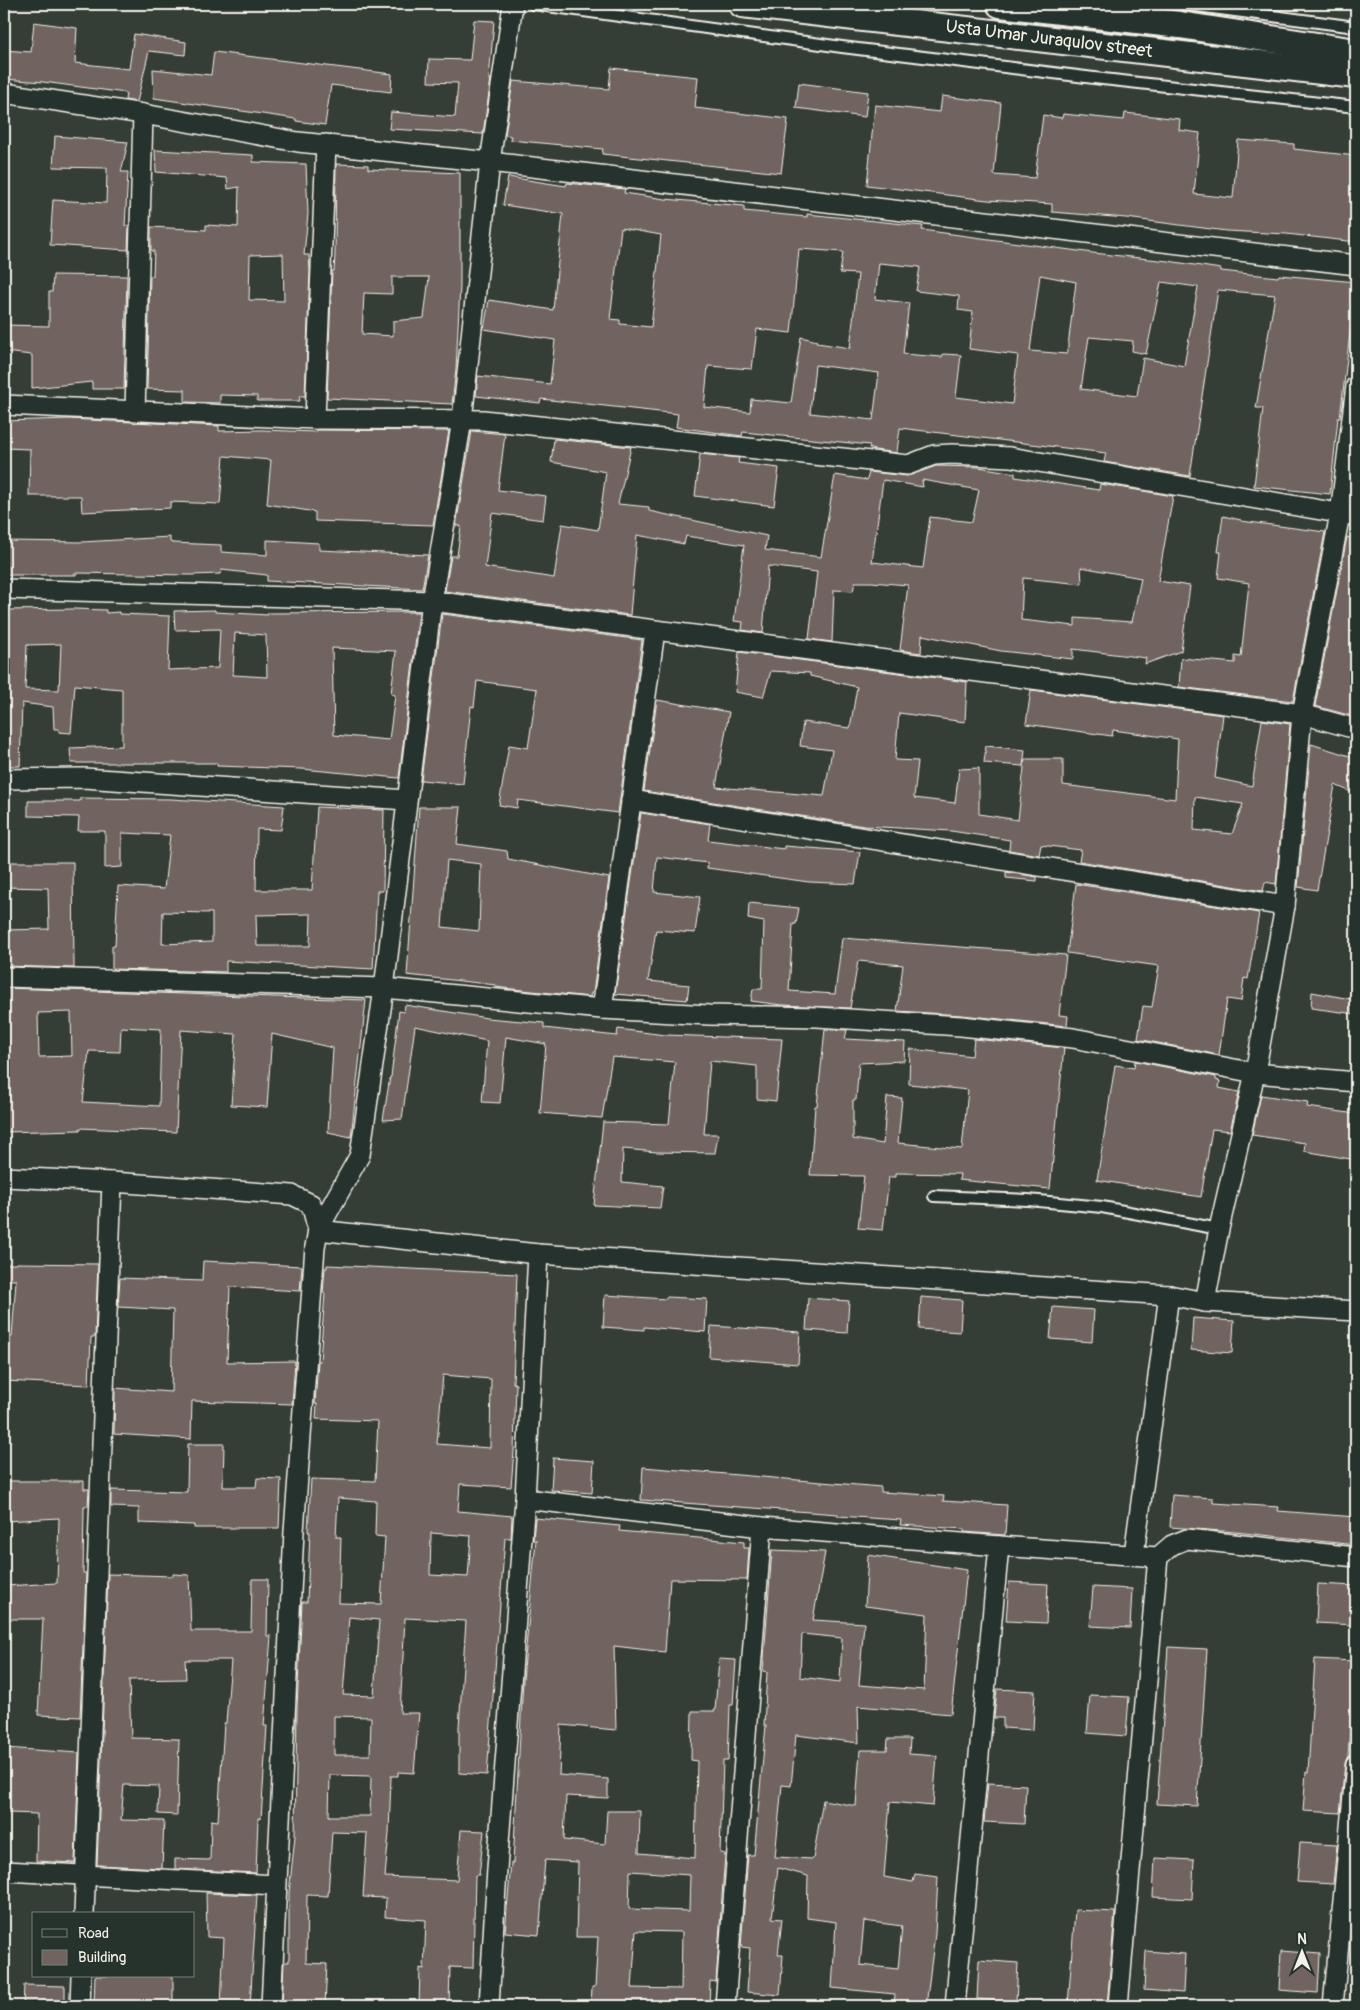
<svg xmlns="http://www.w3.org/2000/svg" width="1360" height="2010" font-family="Pangolin,sans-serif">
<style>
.building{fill:#716460;stroke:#f4f1e8;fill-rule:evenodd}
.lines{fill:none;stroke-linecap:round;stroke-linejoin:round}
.service-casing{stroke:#f4f1e8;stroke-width:14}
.minor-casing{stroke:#f4f1e8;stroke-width:22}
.secondary-casing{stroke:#f4f1e8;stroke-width:30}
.service{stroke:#26332d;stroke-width:10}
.minor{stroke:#26332d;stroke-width:19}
.secondary{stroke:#26332d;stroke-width:26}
.labels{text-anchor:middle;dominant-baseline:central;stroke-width:4;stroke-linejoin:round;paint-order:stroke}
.street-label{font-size:18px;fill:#f4f1e8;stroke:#26332d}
</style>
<rect width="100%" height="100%" fill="#353d37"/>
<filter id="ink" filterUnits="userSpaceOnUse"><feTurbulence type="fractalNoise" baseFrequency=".02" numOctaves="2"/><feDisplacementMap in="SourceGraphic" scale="10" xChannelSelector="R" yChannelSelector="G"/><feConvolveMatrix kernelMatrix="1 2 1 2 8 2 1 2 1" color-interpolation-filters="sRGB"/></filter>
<g filter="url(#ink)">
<g class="building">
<polygon points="474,20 494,21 489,79 491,79 483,134 389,129 391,112 455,117 458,83 428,82 429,59 470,60"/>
<polygon points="34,22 77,28 75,63 129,69 134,34 186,42 185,55 149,51 137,102 125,100 126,93 43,82 4,79 4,50 31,52"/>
<polygon points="214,52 392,74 391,92 331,85 325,125 296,121 296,119 154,98 153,69 211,75"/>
<polygon points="611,68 698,77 695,108 788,119 781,173 602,154 603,149 510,140 511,136 505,135 513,81 609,89"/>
<polygon points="799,83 868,92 865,117 796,108"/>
<polygon points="942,96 1001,103 994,175 1035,178 1043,115 1062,118 1063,114 1124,120 1125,113 1180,119 1179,130 1200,133 1194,194 1233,198 1238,140 1294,144 1294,149 1356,156 1356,242 1287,234 1226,231 1126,218 1052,212 1052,204 987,200 867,185 875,105 940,112"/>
<polygon points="55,136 128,142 121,172 128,172 125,226 129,226 128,250 50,245 53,200 106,203 107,172 107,168 53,167"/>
<path d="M155,150L253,155V162L306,164L308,214L304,255H309L310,271L305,396H299L300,401H257V396L220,395V403L185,402V390L147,389L150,276H153L154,251H151V227L206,230V225L238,227L239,187L228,189L227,178L156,172ZM283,254L284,301L249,300L250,255Z"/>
<path d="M336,164L368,165V169L460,173V286L456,369L452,404L327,398L332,271H334L335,255ZM392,277H429L424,318L393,321V336L362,334L364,293L392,294Z"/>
<path d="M508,177L566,186L567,183L625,189L624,193L665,199L744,206V211L807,217V214L923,226L922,230L1093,253L1168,261L1221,269V271L1278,277L1279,275L1356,282L1340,418H1338L1330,494L1254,486L1263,408H1256L1275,295L1218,290L1190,476L1104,462L1106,453L900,428L897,452L898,453L875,450L869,448L870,445L743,432L742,436L676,427L678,414L541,399L540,403L476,396L478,376L550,384L555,340L484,329L489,300L553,310L563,214L503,205ZM621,228L661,235L651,327L620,324V320L610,319ZM799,249L843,252L840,273L858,274L850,348L817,343V341L801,337L791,403L751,399L750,412L704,407L708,366L752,369L757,329L791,333ZM879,263L920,267L916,291L959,296L958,310L973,312L969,349L1018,355L1012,404L956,397L961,355L943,354L942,357L903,354L909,303L875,299ZM1040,275L1076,282L1067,354L1030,351ZM1161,282L1198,287L1184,366L1143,358L1137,396L1081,389L1089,337L1133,341L1132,351L1146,354ZM815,365L879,373L873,420L810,413Z"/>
<polygon points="53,275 127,276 124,389 92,389 92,382 32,388 32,355 4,352 4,325 49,326 49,292 52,292"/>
<polygon points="68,419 219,426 219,431 262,430 316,432 316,430 449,431 433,525 315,521 315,512 267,504 271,460 224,456 220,504 170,502 170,508 82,512 81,496 29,496 30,449 4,448 4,421"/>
<path d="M472,431L505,434L498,490L546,496L543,520L492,513L485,567L554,578L562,524L598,530L606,472L551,462L554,439L631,447L618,504L649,507V511L767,536L765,550L821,557L835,475L867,480L869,472L907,476L936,466L979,467L1015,473V477L1099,490L1100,484L1173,496L1158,581L1190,586L1181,651L1145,664L1146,658L1073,649V659L1001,651L922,635L921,653L900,650L908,585L871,582H855L853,591L834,590L832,642L809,639L817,572L768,566L763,633L742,630L743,622L734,621L744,545L686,536L684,544L637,535L630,615L445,591L451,556H457L461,526H456ZM883,480L923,487L922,480L979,490L972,522L930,517L923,568L872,562ZM1081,567L1141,578L1132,622L1075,618V626L1021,620L1023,578L1082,584Z"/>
<polygon points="700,454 739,458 738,463 779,468 774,506 695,496"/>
<polygon points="1223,516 1241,520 1241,521 1325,532 1293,701 1179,687 1181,658 1235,663 1235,656 1241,657 1249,583 1218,578 1221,552 1218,552"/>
<polygon points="170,537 170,542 173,543 221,545 221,552 267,555 267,540 319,543 319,550 428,555 422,589 267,581 267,575 221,570 220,574 190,575 76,573 76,575 4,575 4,541 82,542"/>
<polygon points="1347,537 1356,539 1356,717 1315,706"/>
<path d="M74,609L106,610V613L119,612V614L170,616L168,670L218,668L220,629L175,630L174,611L215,610V612L268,615V613L419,612L399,778L302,769L217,766V763H71L70,748L122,746V689L75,685L71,733L59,732V729H54L53,707L22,703L20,766H4V610ZM235,633L266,635L267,677L233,675ZM61,644L59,690L25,689L27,645ZM332,648L396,651L391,694L395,695L389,740L334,735Z"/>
<polygon points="442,614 642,640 618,813 518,800 517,808 499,805 509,745 528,748 537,689 477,681 474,707 471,706 463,784 421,780"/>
<path d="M739,652L967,682L965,722L899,713L895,760L918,761L914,798L955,803L959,769L979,768V814L1018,820L1025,759H1063V785L1175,799L1178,739L1113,730L1112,736L1026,724L1031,690L1223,715L1215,778L1252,786L1262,720L1290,724L1276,884L1265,882L1263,891L1079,861L1081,850L1041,845L1039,855L1009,850L1010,840L951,831L864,826L644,791L657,700L729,712L716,787L824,796L832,750L800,746L803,722L850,728L857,687L810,676V673L771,671L763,697L735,692ZM1195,797L1243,804L1232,834L1194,830Z"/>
<polygon points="1311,744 1356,758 1356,794 1335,785 1317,890 1298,887"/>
<polygon points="986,746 1025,750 1023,766 984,763"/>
<path d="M80,798L171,799L284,806L281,830L257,829L256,890H312L317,807L384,810L383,891H377L373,969L226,961V972L112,969V946H115L118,886L164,889L170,835L122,833V867L105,868V831H78L79,817L28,816V801H80ZM163,912L212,913V942L162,944ZM311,914L310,946H257L256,915Z"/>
<path d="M419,807H461L457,844L507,851L508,859L609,878L593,993H591L590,997L503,988L496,987V985L407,975ZM447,860L481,864L479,931L442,927Z"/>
<polygon points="641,813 710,824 708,840 784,849 784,846 860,852 855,884 809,882 707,868 708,863 657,857 654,892 700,897 695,933 656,930 648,981 689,985 687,1000 615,994"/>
<polygon points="4,862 73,862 74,968 4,966 4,930 49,929 48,888 4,887"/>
<polygon points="1006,872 1037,877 1037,881 1006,878"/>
<polygon points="1076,884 1259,913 1248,979 1244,978 1241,1001 1227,999 1219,1055 1138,1039 1143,1006 1152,1007 1159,966 1067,953"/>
<polygon points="749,903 799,908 796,924 793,924 789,991 835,994 842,938 1066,955 1059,1015 1068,1016 1067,1026 962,1015 897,1011 903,965 858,961 850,1008 782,1005 751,1001 753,989 762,989 764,922 748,919"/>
<path d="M4,988L366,1000L351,1137L328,1132L333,1048L272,1034L267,1107L231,1105L236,1034L181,1030L176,1132L80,1128V1130L4,1132ZM71,1012L72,1056L39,1057L38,1013ZM121,1027L161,1029L159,1106L83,1102L89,1051L120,1052Z"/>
<polygon points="1312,992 1356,1000 1356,1014 1311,1008"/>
<polygon points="405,1005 487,1018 544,1023 544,1028 617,1036 618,1029 665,1035 782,1039 776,1101 757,1099 757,1066 710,1061 704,1134 718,1134 715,1153 657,1152 623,1149 622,1182 663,1186 660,1208 594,1205 603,1122 669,1124 675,1062 612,1057 602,1118 540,1113 546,1044 506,1037 500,1103 482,1102 487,1041 415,1026 402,1119 383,1120 390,1077 391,1077 399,1011 404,1012"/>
<polygon points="825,1029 847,1030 845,1039 905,1042 904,1061 859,1063 856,1100 853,1100 853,1139 883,1144 887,1097 902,1098 898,1143 962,1149 968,1090 909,1084 910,1049 972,1056 974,1039 1064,1048 1050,1189 959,1180 960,1174 896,1173 896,1177 889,1177 883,1230 858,1228 864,1176 810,1175 815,1106 817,1106"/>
<polygon points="1135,1061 1216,1077 1216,1080 1220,1081 1219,1088 1239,1092 1230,1131 1212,1129 1201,1197 1097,1180 1115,1065 1134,1068"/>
<polygon points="1261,1095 1308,1102 1307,1107 1356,1114 1356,1160 1304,1151 1305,1143 1252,1135"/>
<polygon points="203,1261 302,1266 300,1291 230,1287 227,1362 295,1361 292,1404 192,1401 191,1439 114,1434 115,1388 171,1392 173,1310 118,1307 120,1278 202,1281"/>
<polygon points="17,1263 98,1264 95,1337 91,1337 89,1385 4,1381 4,1337 12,1337 16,1280 4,1280 4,1264 17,1264"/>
<path d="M327,1265L517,1274L513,1383L516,1384L514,1451L511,1487L460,1484L458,1511L512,1516L511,1538H505L487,1775L459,1773V1727L466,1621L405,1618L400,1713H419L414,1773L398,1772V1776H391L389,1833L385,1877L457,1880L461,1830L484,1831L479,1875H475L473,1968L450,1967L449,2006H419L420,1968L424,1969L426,1920L385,1917L386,1898L363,1897L367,1833L332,1832L328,1896L307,1895L306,1963L327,1964L325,2006H282L284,1962H289V1893L295,1836L297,1707L302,1602H307L310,1532H308L311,1479L375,1481L378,1421L316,1419L317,1404H315L318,1361H320L325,1293H323L325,1268H327ZM443,1375L491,1379L490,1448L437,1444ZM338,1498L376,1501L375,1536L385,1537L381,1604L339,1603L341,1537H336ZM431,1533L471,1536L468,1577L430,1575ZM349,1617L379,1620L374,1696L343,1695ZM334,1716L371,1717L370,1755H334ZM330,1775L371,1776L370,1816H329Z"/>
<polygon points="605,1295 666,1299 666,1297 707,1299 705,1332 644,1327 644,1330 603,1327"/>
<polygon points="921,1297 962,1300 960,1332 919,1329"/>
<polygon points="808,1298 849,1301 847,1333 806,1330"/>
<polygon points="1053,1307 1094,1310 1092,1342 1050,1339"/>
<polygon points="1193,1318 1234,1321 1232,1353 1191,1350"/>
<polygon points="711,1326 800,1332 798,1364 709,1357"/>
<polygon points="188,1444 224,1444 223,1487 256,1487 257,1478 281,1479 279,1528 194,1528 194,1525 139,1523 139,1508 111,1507 111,1490 187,1492"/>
<polygon points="553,1458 594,1461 592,1493 551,1490"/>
<polygon points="643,1467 881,1487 881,1492 944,1496 943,1501 1007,1505 1005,1535 964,1532 964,1529 900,1525 901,1520 838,1516 838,1514 641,1500"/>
<polygon points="6,1481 84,1481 84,1489 89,1489 88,1506 84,1506 83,1573 86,1573 80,1717 38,1715 43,1619 4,1619 5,1586 57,1583 59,1518 5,1521"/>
<polygon points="1172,1495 1213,1498 1213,1503 1279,1507 1278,1511 1356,1517 1356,1545 1235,1532 1170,1527"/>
<path d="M535,1518L620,1526L619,1531L744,1542V1548H749L747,1580L670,1579L665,1652L614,1646L616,1730L561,1725L559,1775L608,1779V1798L566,1796L564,1840L605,1844L607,1811H640L639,1853L695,1858L697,1761L691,1760L692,1711H715L719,1659L736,1660L733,1705H730L728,1761H723L720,1853L725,1854L716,1982L710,1981L709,2006H591L592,1987H595L598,1937H576L578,1862L545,1860L539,1935L505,1932L511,1863H513L523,1680L536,1540H533ZM630,1871L690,1875L689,1911L629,1909ZM636,1931L682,1932L681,1989L632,1988Z"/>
<path d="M772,1550L825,1552L813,1620L864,1623L859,1685L924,1690L927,1614L865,1606L868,1555L967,1570L951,1714L858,1706L859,1743L796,1735L791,1786L782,1785L775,1857L813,1859L823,1800L856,1806L860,1750H887L888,1739H910L909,1754L937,1756L933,1806L890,1802L884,1877L913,1882L915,1874L938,1877L935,1934L926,2006H894L895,1994L832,1988L836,1922L807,1918L808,1876L778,1868L772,1918L782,1919L778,1955H783L780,1995L747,1992L750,1948L741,1947L748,1855H754L766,1725H764L767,1672L763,1671ZM802,1634L842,1638L840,1682L800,1677ZM864,1921L902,1926L898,1969L860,1965Z"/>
<polygon points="108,1574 173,1576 173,1574 189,1575 191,1631 251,1631 252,1579 268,1579 267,1636 271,1636 264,1726 267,1726 261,1819 258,1818 256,1873 175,1869 175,1859 210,1860 211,1820 218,1821 224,1723 226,1723 231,1660 185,1660 186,1679 129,1680 131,1738 179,1739 177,1815 158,1814 159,1786 124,1785 121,1820 164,1821 162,1868 97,1865"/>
<polygon points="1009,1582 1048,1584 1046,1623 1006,1621"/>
<polygon points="1318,1584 1356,1586 1355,1625 1316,1623"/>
<polygon points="1093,1587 1132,1589 1130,1628 1090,1626"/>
<polygon points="1168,1647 1207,1649 1197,1806 1157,1804"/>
<polygon points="1315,1659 1355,1661 1348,1756 1345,1763 1340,1813 1303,1811 1306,1772 1308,1773"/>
<polygon points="997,1689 1035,1691 1033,1730 1003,1728 1003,1718 994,1718"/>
<polygon points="1090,1695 1129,1697 1126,1736 1087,1733"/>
<polygon points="4,1748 79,1753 75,1863 36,1861 37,1814 9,1813 9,1811 4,1811"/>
<polygon points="988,1783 1026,1785 1024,1824 984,1822"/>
<polygon points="1300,1843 1337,1845 1333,1884 1297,1882"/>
<polygon points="1155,1858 1194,1860 1192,1899 1153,1897"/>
<polygon points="206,1893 257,1895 250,2006 221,2006 224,1938 207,1937"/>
<polygon points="1075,1910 1115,1912 1107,2006 1068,2006"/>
<polygon points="1146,1951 1185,1954 1183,1993 1144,1990"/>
<polygon points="1281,1951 1320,1954 1318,1993 1279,1990"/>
<polygon points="979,1960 1018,1963 1016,2002 977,1999"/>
<polygon points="95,1976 173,1976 173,2006 94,2006"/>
<polygon points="24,1985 65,1986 65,2006 23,2006"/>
</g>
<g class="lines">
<g class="service-casing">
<g id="service">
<polyline points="533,4 842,47 1094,78 1356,107"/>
<polyline points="1182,4 1356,27"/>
<polyline points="934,1196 1028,1200 1102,1207 1219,1229"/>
</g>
</g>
<g class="minor-casing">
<g id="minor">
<polyline points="4,93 143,114 298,142 490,162 1356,265"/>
<polyline points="4,405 315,419 483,420 908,465 934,455 952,454 1010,457 1356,516"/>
<polyline points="135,412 143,114"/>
<polyline points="315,419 326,144"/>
<polyline points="4,589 432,601 1302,714 1356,729"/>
<polyline points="4,779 84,778 407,800"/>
<polyline points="631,800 1285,906"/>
<polyline points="4,977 384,988 602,1009 709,1015 817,1017 961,1026 1073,1038 1255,1073 1356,1082"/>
<polyline points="602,1009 655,631"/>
<polyline points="4,1177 112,1182 292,1195 311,1204 318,1230 538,1254 1169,1295 1205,1302 1356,1311"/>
<polyline points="1205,1302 1219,1229 1255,1073 1285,906 1302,714 1340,514 1356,386"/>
<polyline points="525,1499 762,1527 999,1546 1158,1557 1172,1545 1187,1539 1356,1557"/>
<polyline points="1134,1554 1169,1295"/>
<polyline points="4,1871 276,1885"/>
<polyline points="84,1914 112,1182"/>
<polyline points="80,2006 81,1976"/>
<polyline points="271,2006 294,1531 315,1247 318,1230 360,1155 384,988 432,601 462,420 490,162 513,4"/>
<polyline points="489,2006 497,1869 525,1499 538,1254"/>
<polyline points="725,2006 762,1527"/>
<polyline points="955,2006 999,1546"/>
<polyline points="1118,2006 1158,1557"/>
<polyline points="1333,2006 1356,1764"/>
</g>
</g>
<g class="secondary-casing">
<g id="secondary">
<polyline points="742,4 1356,75"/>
<polyline points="1000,4 1180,25 1356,52"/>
</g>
</g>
<use href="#service" class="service"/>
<use href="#minor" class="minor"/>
<use href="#secondary" class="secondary"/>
</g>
</g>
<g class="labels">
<g class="street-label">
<text transform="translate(1049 39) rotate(7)">Usta Umar Juraqulov street</text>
</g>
</g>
<rect width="1360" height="2010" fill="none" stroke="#26332d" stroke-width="20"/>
<rect x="10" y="10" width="1340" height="1990" fill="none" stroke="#f4f1e8" stroke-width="2" filter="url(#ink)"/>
<rect x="32" y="1912" width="162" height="65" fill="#26332d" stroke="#787f78"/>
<rect x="42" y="1929" width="25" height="8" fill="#26332d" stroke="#787f78"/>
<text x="78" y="1938" font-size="15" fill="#f4f1e8">Road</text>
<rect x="42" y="1950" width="25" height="15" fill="#716460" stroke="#787f78"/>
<text x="78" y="1962" font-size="15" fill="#f4f1e8">Building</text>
<g transform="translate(1302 1952)" stroke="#26332d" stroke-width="4" paint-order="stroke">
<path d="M0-4L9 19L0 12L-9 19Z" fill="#f4f1e8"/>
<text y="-8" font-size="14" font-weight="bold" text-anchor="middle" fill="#f4f1e8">N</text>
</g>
</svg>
